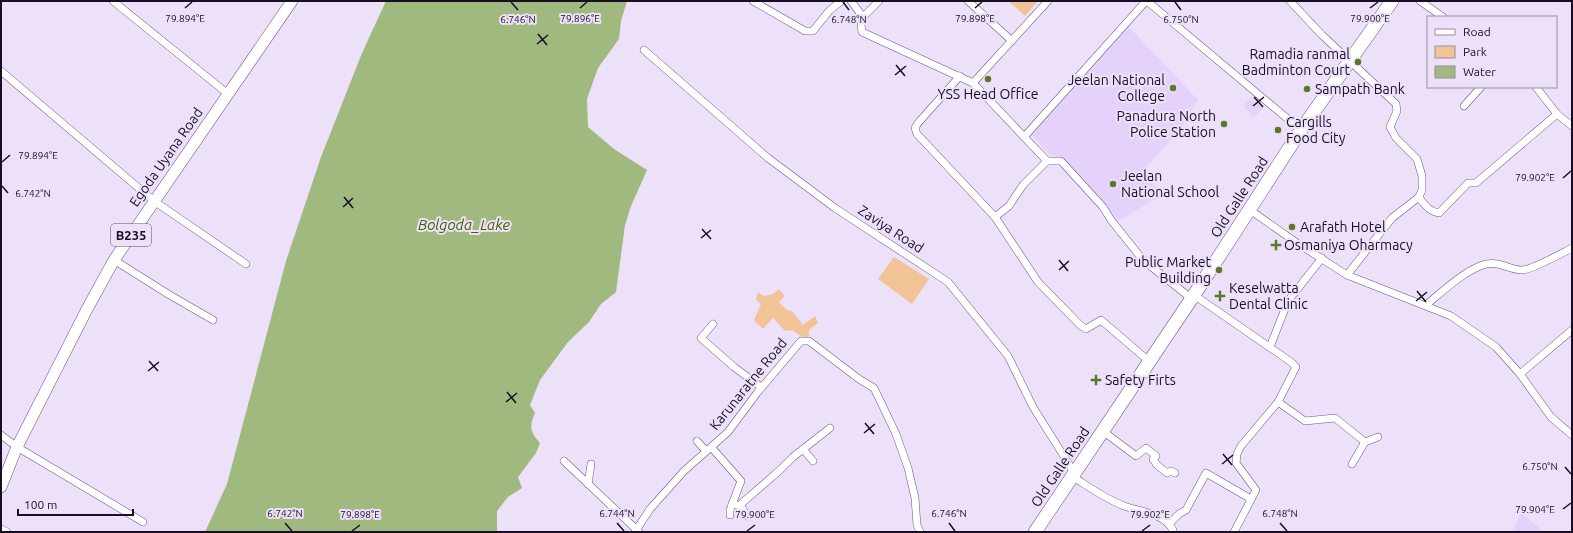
<svg xmlns="http://www.w3.org/2000/svg" width="1573" height="533" font-family="Ubuntu,sans-serif">
<style>
.built{fill:#e5d2fa}
.green{fill:#f1c498}
.water{fill:#a0b97e}
.lines{fill:none;stroke-linecap:round;stroke-linejoin:round}
.street-casing{stroke:#6d5386;stroke-width:8}
.primary-casing{stroke:#6d5386;stroke-width:12}
.highway-casing{stroke:#6d5386;stroke-width:14}
.street{stroke:#fff;stroke-width:7}
.primary{stroke:#fff;stroke-width:11}
.highway{stroke:#fff;stroke-width:13}
.ticks{fill:none;stroke:#190e23;stroke-width:1.5}
.poi-dot{fill:#5c772b;stroke:#ece1f9;stroke-width:1.5}
.labels{text-anchor:middle;dominant-baseline:central;stroke-width:4;stroke-linejoin:round;paint-order:stroke}
.shield{fill:#ece1f9;stroke:#584d63;stroke-width:1}
.shield-label{font-size:13px;font-weight:bold;fill:#190e23}
.poi-label{font-size:14px;fill:#190e23;stroke:#ece1f9;text-anchor:start}
.street-label{font-size:14px;fill:#190e23;stroke:#ece1f9}
.water-label{font-size:15px;font-style:italic;fill:#456102;stroke:#ece1f9}
.ticks-label{font-size:10px;text-anchor:middle;fill:#190e23;stroke:#ece1f9;stroke-width:4;stroke-linejoin:round;paint-order:stroke}
</style>
<rect width="100%" height="100%" fill="#ece1f9"/>
<g class="built">
<polygon points="1128,26 1198,100 1179,131 1142,172 1163,194 1117,222 1104,204 1062,159 1049,154 1031,134"/>
<polygon points="1251,97 1263,108 1254,117 1243,106"/>
<polygon points="1521,512 1544,532 1512,532"/>
</g>
<g class="green">
<polygon points="1008,1 1038,1 1025,16"/>
<polygon points="894,257 929,279 912,304 878,279"/>
<polygon points="779,289 785,296 779,302 787,310 792,311 803,325 815,316 818,323 809,330 809,338 802,337 792,330 785,331 773,318 763,329 754,320 761,304 756,300 758,292 764,296 773,294"/>
</g>
<path class="water" d="M386,1H627L621,21L619,39L598,68L587,99L588,127L614,149L647,170L631,206L625,225L616,292L601,304L589,322L568,342L540,380L530,405L535,413C529,426 530,432 540,443L536,453L518,477L522,488L508,497L497,511V532H205L227,484L286,261L321,157L362,53Z"/>
<g class="lines">
<g class="street-casing">
<g id="street">
<polyline points="113,1 228,94"/>
<polyline points="753,1 805,31 813,31 829,11 841,1"/>
<polyline points="851,1 863,17 861,25 862,32 973,83 1047,161 1061,161 1103,207 1111,220 1143,260 1192,299"/>
<polyline points="968,1 1012,41"/>
<polyline points="1147,1 1301,130"/>
<polyline points="1290,1 1322,35 1396,104 1397,111 1390,127 1396,138 1417,159 1422,176 1422,190 1419,197 1392,218 1347,275"/>
<polyline points="1420,1 1443,17"/>
<polyline points="863,17 879,1"/>
<polyline points="644,50 768,158 835,208 948,282 1008,356 1033,407 1075,474"/>
<polyline points="1,71 154,201 246,264"/>
<polyline points="960,76 918,123 915,128 917,134 995,217 1038,282 1080,325 1086,329 1101,320 1150,362"/>
<polyline points="973,83 1048,1"/>
<polyline points="1536,87 1557,114 1572,126"/>
<polyline points="1464,106 1481,87"/>
<polyline points="1024,137 1146,1"/>
<path d="M1419,197C1424,205 1430,212 1439,213L1468,183H1476L1557,114"/>
<polyline points="1250,210 1297,243 1347,275 1451,316 1496,347 1520,374 1551,417 1572,435"/>
<polyline points="995,217 1009,206 1023,185 1047,161"/>
<polyline points="114,260 168,294 213,320"/>
<polyline points="1194,295 1291,362 1296,367 1278,402 1241,446 1237,454 1236,463 1256,490 1234,532"/>
<path d="M1426,305C1442,292 1466,269 1486,264C1501,261 1509,270 1522,270C1532,270 1562,253 1572,248"/>
<polyline points="713,324 701,338 734,367 761,387"/>
<polyline points="1270,347 1288,301 1322,258"/>
<polyline points="1520,374 1572,330"/>
<polyline points="1278,402 1305,421 1335,418 1365,442 1378,437"/>
<polyline points="1104,432 1136,456 1146,448 1156,456 1153,459 1157,465 1167,473 1171,471 1175,473"/>
<polyline points="1,435 17,447 143,522"/>
<polyline points="697,441 706,451"/>
<polyline points="712,448 741,481 730,510 730,515"/>
<polyline points="803,449 813,461"/>
<polyline points="564,461 639,532"/>
<polyline points="1352,464 1365,442"/>
<path d="M1073,477C1089,487 1106,499 1124,506C1141,512 1164,513 1173,530V532"/>
<polyline points="588,484 591,464"/>
<polyline points="732,504 741,506 742,503 780,470 793,457 830,428"/>
<polyline points="741,506 747,516"/>
<polyline points="1170,523 1179,514 1186,510 1206,473 1251,499"/>
<polyline points="1,529 7,532"/>
<polyline points="635,532 650,509 684,471 728,432 757,393 801,341 809,341 859,379 874,388 896,434 908,468 915,498 917,525 920,532"/>
</g>
</g>
<g class="primary-casing">
<polyline id="primary" points="1,487 17,447 86,311 114,260 292,1"/>
</g>
<g class="highway-casing">
<polyline id="highway" points="1035,532 1194,295 1301,130 1392,1"/>
</g>
<use href="#street" class="street"/>
<use href="#primary" class="primary"/>
<use href="#highway" class="highway"/>
</g>
<path class="ticks" d="M511,2L518,10M843,2L849,10M1175,2L1181,10M185,8L192,2M580,8L587,2M975,8L982,2M1370,8L1378,2M538,34L547,45M537,44L548,35M896,65L905,76M895,75L906,66M1254,97L1263,107M1253,106L1264,97M2,162L10,155M1563,178L1571,171M2,186L8,193M344,197L353,208M343,207L353,198M702,229L711,239M701,238L711,230M1059,260L1068,271M1059,270L1069,261M1417,291L1426,302M1416,301L1427,292M149,361L158,371M148,371L159,362M507,392L516,403M506,402L517,393M865,423L874,434M864,433L875,424M1223,454L1232,465M1222,464L1233,455M1565,467L1571,474M1563,509L1571,503M285,523L292,531M617,523L624,531M949,523L955,531M1280,523L1287,531M352,531L360,525M747,531L755,525M1142,531L1150,525"/>
<g class="poi-dot">
<circle cx="1358" cy="62" r="4"/>
<circle cx="988" cy="79" r="4"/>
<circle cx="1173" cy="88" r="4"/>
<circle cx="1307" cy="89" r="4"/>
<circle cx="1224" cy="124" r="4"/>
<circle cx="1278" cy="130" r="4"/>
<circle cx="1113" cy="184" r="4"/>
<circle cx="1292" cy="227" r="4"/>
<path d="M1274 239h4v4h4v4h-4v4h-4v-4h-4v-4h4z"/>
<circle cx="1219" cy="270" r="4"/>
<path d="M1218 290h4v4h4v4h-4v4h-4v-4h-4v-4h4z"/>
<path d="M1094 374h4v4h4v4h-4v4h-4v-4h-4v-4h4z"/>
</g>
<g class="labels">
<rect class="shield" x="111" y="224" width="40" height="22" rx="3"/>
<g class="shield-label">
<text x="131" y="235">B235</text>
</g>
<g class="poi-label">
<text x="1350" y="54" text-anchor="end">Ramadia ranmal<tspan x="1350" dy="16">Badminton Court</tspan></text>
<text x="1165" y="80" text-anchor="end">Jeelan National<tspan x="1165" dy="16">College</tspan></text>
<text x="1315" y="89">Sampath Bank</text>
<text x="988" y="94" text-anchor="middle">YSS Head Office</text>
<text x="1216" y="116" text-anchor="end">Panadura North<tspan x="1216" dy="16">Police Station</tspan></text>
<text x="1286" y="122">Cargills<tspan x="1286" dy="16">Food City</tspan></text>
<text x="1121" y="176">Jeelan<tspan x="1121" dy="16">National School</tspan></text>
<text x="1300" y="227">Arafath Hotel</text>
<text x="1284" y="245">Osmaniya Oharmacy</text>
<text x="1211" y="262" text-anchor="end">Public Market<tspan x="1211" dy="16">Building</tspan></text>
<text x="1229" y="288">Keselwatta<tspan x="1229" dy="16">Dental Clinic</tspan></text>
<text x="1105" y="380">Safety Firts</text>
</g>
<g class="street-label">
<text transform="translate(166 157) rotate(-55)">Egoda Uyana Road</text>
<text transform="translate(1239 197) rotate(-57)">Old Galle Road</text>
<text transform="translate(891 229) rotate(33)">Zaviya Road</text>
<text transform="translate(748 384) rotate(-51)">Karunaratne Road</text>
<text transform="translate(1060 467) rotate(-56)">Old Galle Road</text>
</g>
<g class="water-label">
<text x="464" y="224">Bolgoda_Lake</text>
</g>
</g>
<g class="ticks-label">
<text x="185" y="22">79.894°E</text>
<text x="580" y="22">79.896°E</text>
<text x="1370" y="22">79.900°E</text>
<text x="975" y="22">79.898°E</text>
<text x="518" y="23">6.746°N</text>
<text x="849" y="23">6.748°N</text>
<text x="1181" y="23">6.750°N</text>
<text x="38" y="159">79.894°E</text>
<text x="1535" y="181">79.902°E</text>
<text x="33" y="197">6.742°N</text>
<text x="1540" y="470">6.750°N</text>
<text x="1535" y="513">79.904°E</text>
<text x="285" y="517">6.742°N</text>
<text x="617" y="517">6.744°N</text>
<text x="949" y="517">6.746°N</text>
<text x="1280" y="517">6.748°N</text>
<text x="360" y="518">79.898°E</text>
<text x="755" y="518">79.900°E</text>
<text x="1150" y="518">79.902°E</text>
</g>
<rect width="1573" height="533" fill="none" stroke="#190e23" stroke-width="4"/>
<rect x="1427" y="16" width="130" height="72" fill="#ece1f9" stroke="#988da3"/>
<rect x="1435" y="29" width="20" height="6" fill="#ffffff" stroke="#988da3"/>
<text x="1463" y="36" font-size="12" fill="#190e23">Road</text>
<rect x="1435" y="46" width="20" height="12" fill="#f1c498" stroke="#988da3"/>
<text x="1463" y="56" font-size="12" fill="#190e23">Park</text>
<rect x="1435" y="66" width="20" height="12" fill="#a0b97e" stroke="#988da3"/>
<text x="1463" y="76" font-size="12" fill="#190e23">Water</text>
<path d="M18 509v6h115v-6" fill="none" stroke="#190e23" stroke-width="2"/>
<text x="24" y="509" font-size="12" fill="#190e23" stroke="#ece1f9" stroke-width="3" paint-order="stroke">100 m</text>
</svg>
